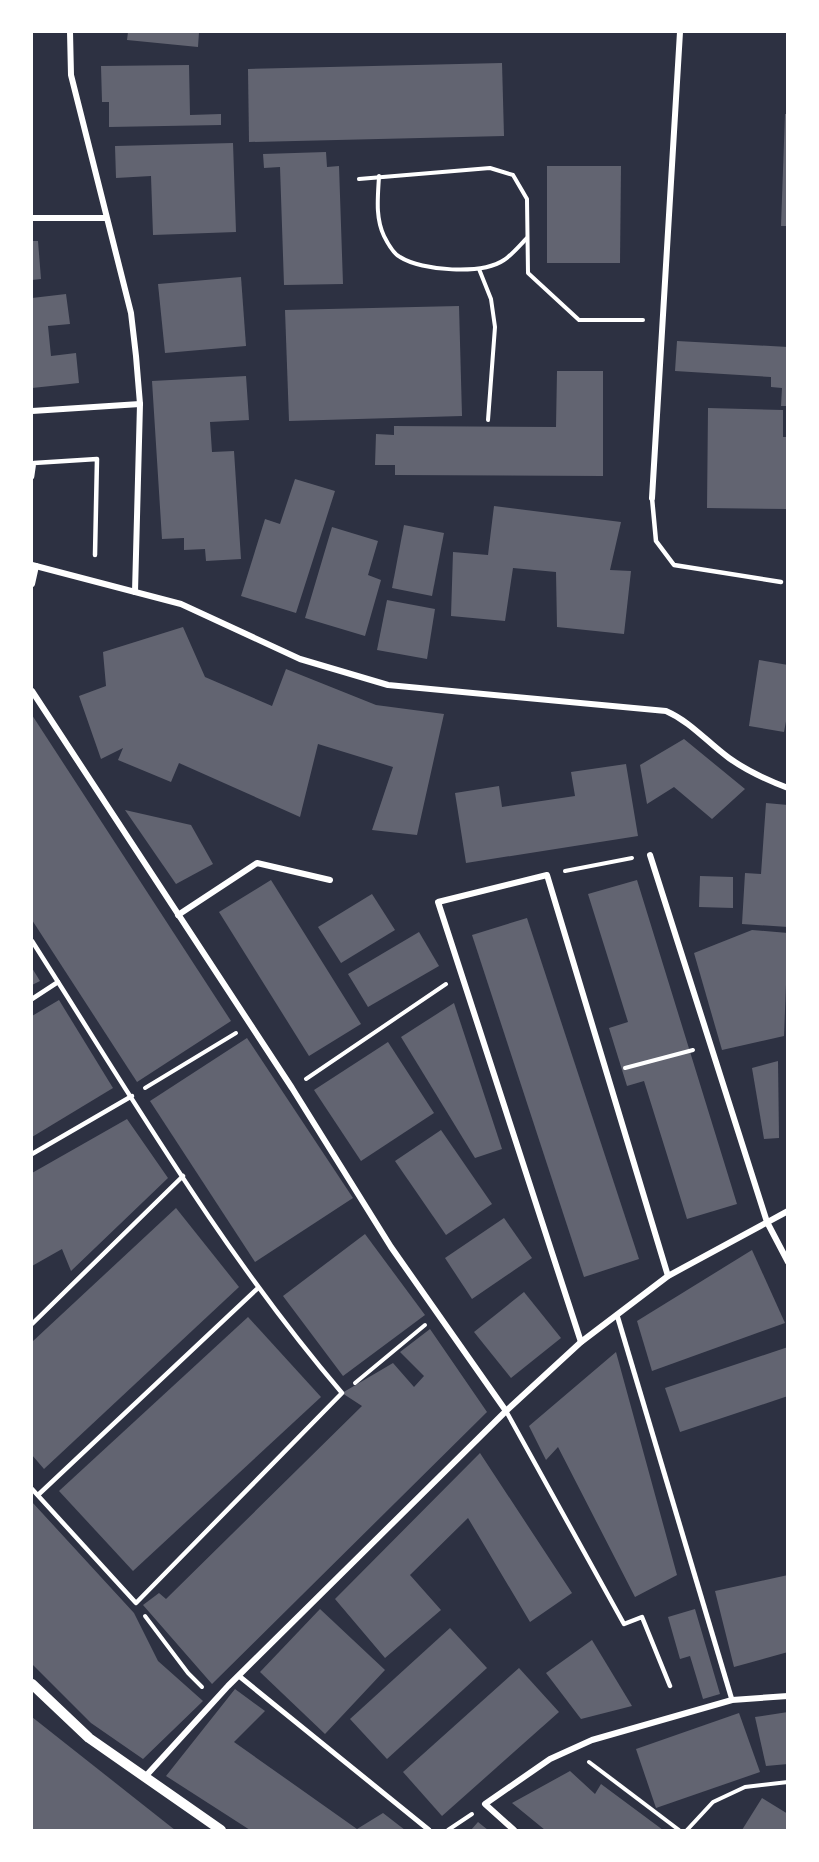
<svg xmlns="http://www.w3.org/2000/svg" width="819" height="1862" font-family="'Noto Serif',serif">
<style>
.building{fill:#626471}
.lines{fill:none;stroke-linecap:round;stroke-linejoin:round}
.path{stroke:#fff;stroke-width:4}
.service{stroke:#fff;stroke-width:4.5}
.pedestrian{stroke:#fff;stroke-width:5}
.minor{stroke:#fff;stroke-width:6}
.tertiary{stroke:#fff;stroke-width:10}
</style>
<rect width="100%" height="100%" fill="#2d3142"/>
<g class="building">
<polygon points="128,32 199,32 198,47 127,40"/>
<polygon points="502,63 504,136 249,142 248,69"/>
<polygon points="189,65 190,115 221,114 221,125 109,127 109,102 102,102 101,66"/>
<polygon points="785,114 788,114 788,226 781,226"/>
<polygon points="233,143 236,232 153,235 151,176 116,178 115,146"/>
<polygon points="326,152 327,167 339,166 343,284 284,285 280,167 264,168 263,154"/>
<polygon points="547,166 621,166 620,263 547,263"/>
<polygon points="32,241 38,241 41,279 32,280"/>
<polygon points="241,277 246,346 165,353 158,284"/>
<polygon points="66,294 70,324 48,326 51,356 76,353 79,383 32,388 32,298"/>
<polygon points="459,306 462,416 289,421 285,310"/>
<polygon points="677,341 788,347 788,406 781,406 782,388 771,387 771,377 675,371"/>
<polygon points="557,371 603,371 603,476 395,475 395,465 375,465 376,434 394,435 394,426 556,427"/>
<polygon points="246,376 249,420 210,422 212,452 234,451 241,559 206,561 205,549 184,550 184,538 162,539 152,381"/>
<polygon points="708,408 783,410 783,437 788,437 788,509 707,508"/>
<polygon points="295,479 335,491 296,613 241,596 265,519 280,524"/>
<polygon points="494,506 621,522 610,570 631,571 624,634 557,627 556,572 513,568 505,621 451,616 453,552 488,555"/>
<polygon points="404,525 444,533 432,596 392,588"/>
<polygon points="332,527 378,541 368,575 381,580 365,636 305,618"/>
<polygon points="387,600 435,609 427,659 377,650"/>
<polygon points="183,627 205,677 272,706 286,669 376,705 444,714 417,835 372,830 393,767 318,744 300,817 179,763 171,782 118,760 123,748 101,759 79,696 106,686 103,652"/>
<polygon points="759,660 788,665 788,711 784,732 749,726"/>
<polygon points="32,715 231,1021 137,1082 32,920"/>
<polygon points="684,739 745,789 712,819 674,787 647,804 640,765"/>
<polygon points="626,764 638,836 466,863 455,793 499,786 502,807 575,796 571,772"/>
<polygon points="766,803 788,805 788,927 742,924 745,873 761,874"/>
<polygon points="125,810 191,825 213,864 176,884"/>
<polygon points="700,876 733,877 733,908 699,907"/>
<polygon points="271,880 361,1024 309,1056 219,912"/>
<polygon points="637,880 737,1204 687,1219 644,1081 627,1086 609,1028 628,1022 588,894"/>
<polygon points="372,894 395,930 341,963 318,927"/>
<polygon points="527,918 639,1259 584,1277 472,935"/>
<polygon points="752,930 788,933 784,1036 722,1050 694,953"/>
<polygon points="419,932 439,966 368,1007 348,974"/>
<polygon points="32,968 40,981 32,985"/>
<polygon points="59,1000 113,1088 32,1137 32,1016"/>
<polygon points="454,1003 502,1149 475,1158 401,1037"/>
<polygon points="247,1038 353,1198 255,1262 150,1101"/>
<polygon points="388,1042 434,1113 361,1161 314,1090"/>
<polygon points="778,1061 779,1138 764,1139 752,1068"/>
<polygon points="127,1119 168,1178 71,1271 62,1249 32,1266 32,1173"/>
<polygon points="441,1130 492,1204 446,1235 395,1161"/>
<polygon points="176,1208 239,1287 44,1469 32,1455 32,1342"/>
<polygon points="504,1218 532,1258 472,1299 445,1258"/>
<polygon points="365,1234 425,1315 343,1376 283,1296"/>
<polygon points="752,1250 785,1323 652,1371 637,1321"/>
<polygon points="524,1292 561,1338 511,1378 474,1332"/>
<polygon points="248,1317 321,1397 133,1571 59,1491"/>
<polygon points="430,1329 487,1412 212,1684 143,1605 159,1593 166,1599 362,1406 342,1393 393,1363 414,1387 424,1376 400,1352"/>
<polygon points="788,1347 788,1396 680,1432 665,1388"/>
<polygon points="616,1352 677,1575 635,1597 558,1447 546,1460 529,1426"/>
<polygon points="480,1453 572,1593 530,1622 468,1518 410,1575 441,1610 385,1658 335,1599"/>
<polygon points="32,1502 134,1613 158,1661 203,1701 143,1759 91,1723 32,1664"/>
<polygon points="788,1575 788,1652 734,1667 715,1591"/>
<polygon points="320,1609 385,1670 325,1734 260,1672"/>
<polygon points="695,1609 720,1694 703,1699 690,1656 680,1659 668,1617"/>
<polygon points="450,1628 487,1668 387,1759 350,1719"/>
<polygon points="592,1640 632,1706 581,1719 546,1673"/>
<polygon points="519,1668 559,1712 442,1816 403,1772"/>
<polygon points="235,1689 265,1711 234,1742 357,1829 383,1813 405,1830 250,1830 166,1776"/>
<polygon points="788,1712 788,1764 766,1766 755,1717"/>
<polygon points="739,1713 760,1772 656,1808 636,1749"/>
<polygon points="32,1717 175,1830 32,1830"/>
<polygon points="570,1771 595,1794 601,1784 663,1830 545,1830 512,1803"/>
<polygon points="762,1798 788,1814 787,1830 742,1830"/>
<polygon points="478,1822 488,1830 471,1830"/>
</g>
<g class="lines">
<g class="path">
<path d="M379,176C378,196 375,217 384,236C387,242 394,254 400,257C422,271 482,275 504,260C512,255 520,245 527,238"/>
<polyline points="359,179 490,168 513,175 527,199 528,273 579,320 643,320"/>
<polyline points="479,269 491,299 495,327 488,420"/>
<polyline points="565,871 632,858"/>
<polyline points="625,1068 693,1050"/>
<polyline points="306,1079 446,984"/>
<polyline points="145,1088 236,1033"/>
<polyline points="355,1383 425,1325"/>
<polyline points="145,1616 188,1673 202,1687"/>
<polyline points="589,1762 679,1830"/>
<polyline points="448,1830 472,1814"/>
<polyline points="687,1830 713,1802 745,1787 788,1782"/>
</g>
<g class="service">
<polyline points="32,477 34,463 97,459 95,555"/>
<polyline points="652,498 656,541 674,565 781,582"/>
<path d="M32,941C130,1094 223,1254 342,1393L136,1603L32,1489"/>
<polyline points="32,999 58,982"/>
<polyline points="32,1154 132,1096"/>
<polyline points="32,1324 183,1176"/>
<polyline points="506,1411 624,1624 642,1617 670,1686"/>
<polyline points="38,1495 258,1288"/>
</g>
<g class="pedestrian">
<polyline points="617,1315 732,1700"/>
<polyline points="239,1676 429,1830"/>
</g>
<g class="minor">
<polyline points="70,32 71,75 131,313 136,356 140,404 135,592"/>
<polyline points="32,218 106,218"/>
<polyline points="32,411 140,404"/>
<polyline points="652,498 680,32"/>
<path d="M32,565L181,604L300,659L388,685L666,711C691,722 707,742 729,758C747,771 767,780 788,788"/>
<polyline points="32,584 36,566"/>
<polyline points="32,691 292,1088 391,1247 506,1411"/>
<polyline points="650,855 767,1222 788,1262"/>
<polyline points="178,915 257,863 330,880"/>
<polyline points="581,1342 438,902 547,875 668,1276"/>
<polyline points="144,1778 228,1686 506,1411 581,1342 668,1276 788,1211"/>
<polyline points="514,1830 485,1804 550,1759 592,1740 732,1700 788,1696"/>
</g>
<polyline class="tertiary" points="32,1684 89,1738 221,1830"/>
</g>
<rect width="819" height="1862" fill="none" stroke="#ffffff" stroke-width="66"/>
</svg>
